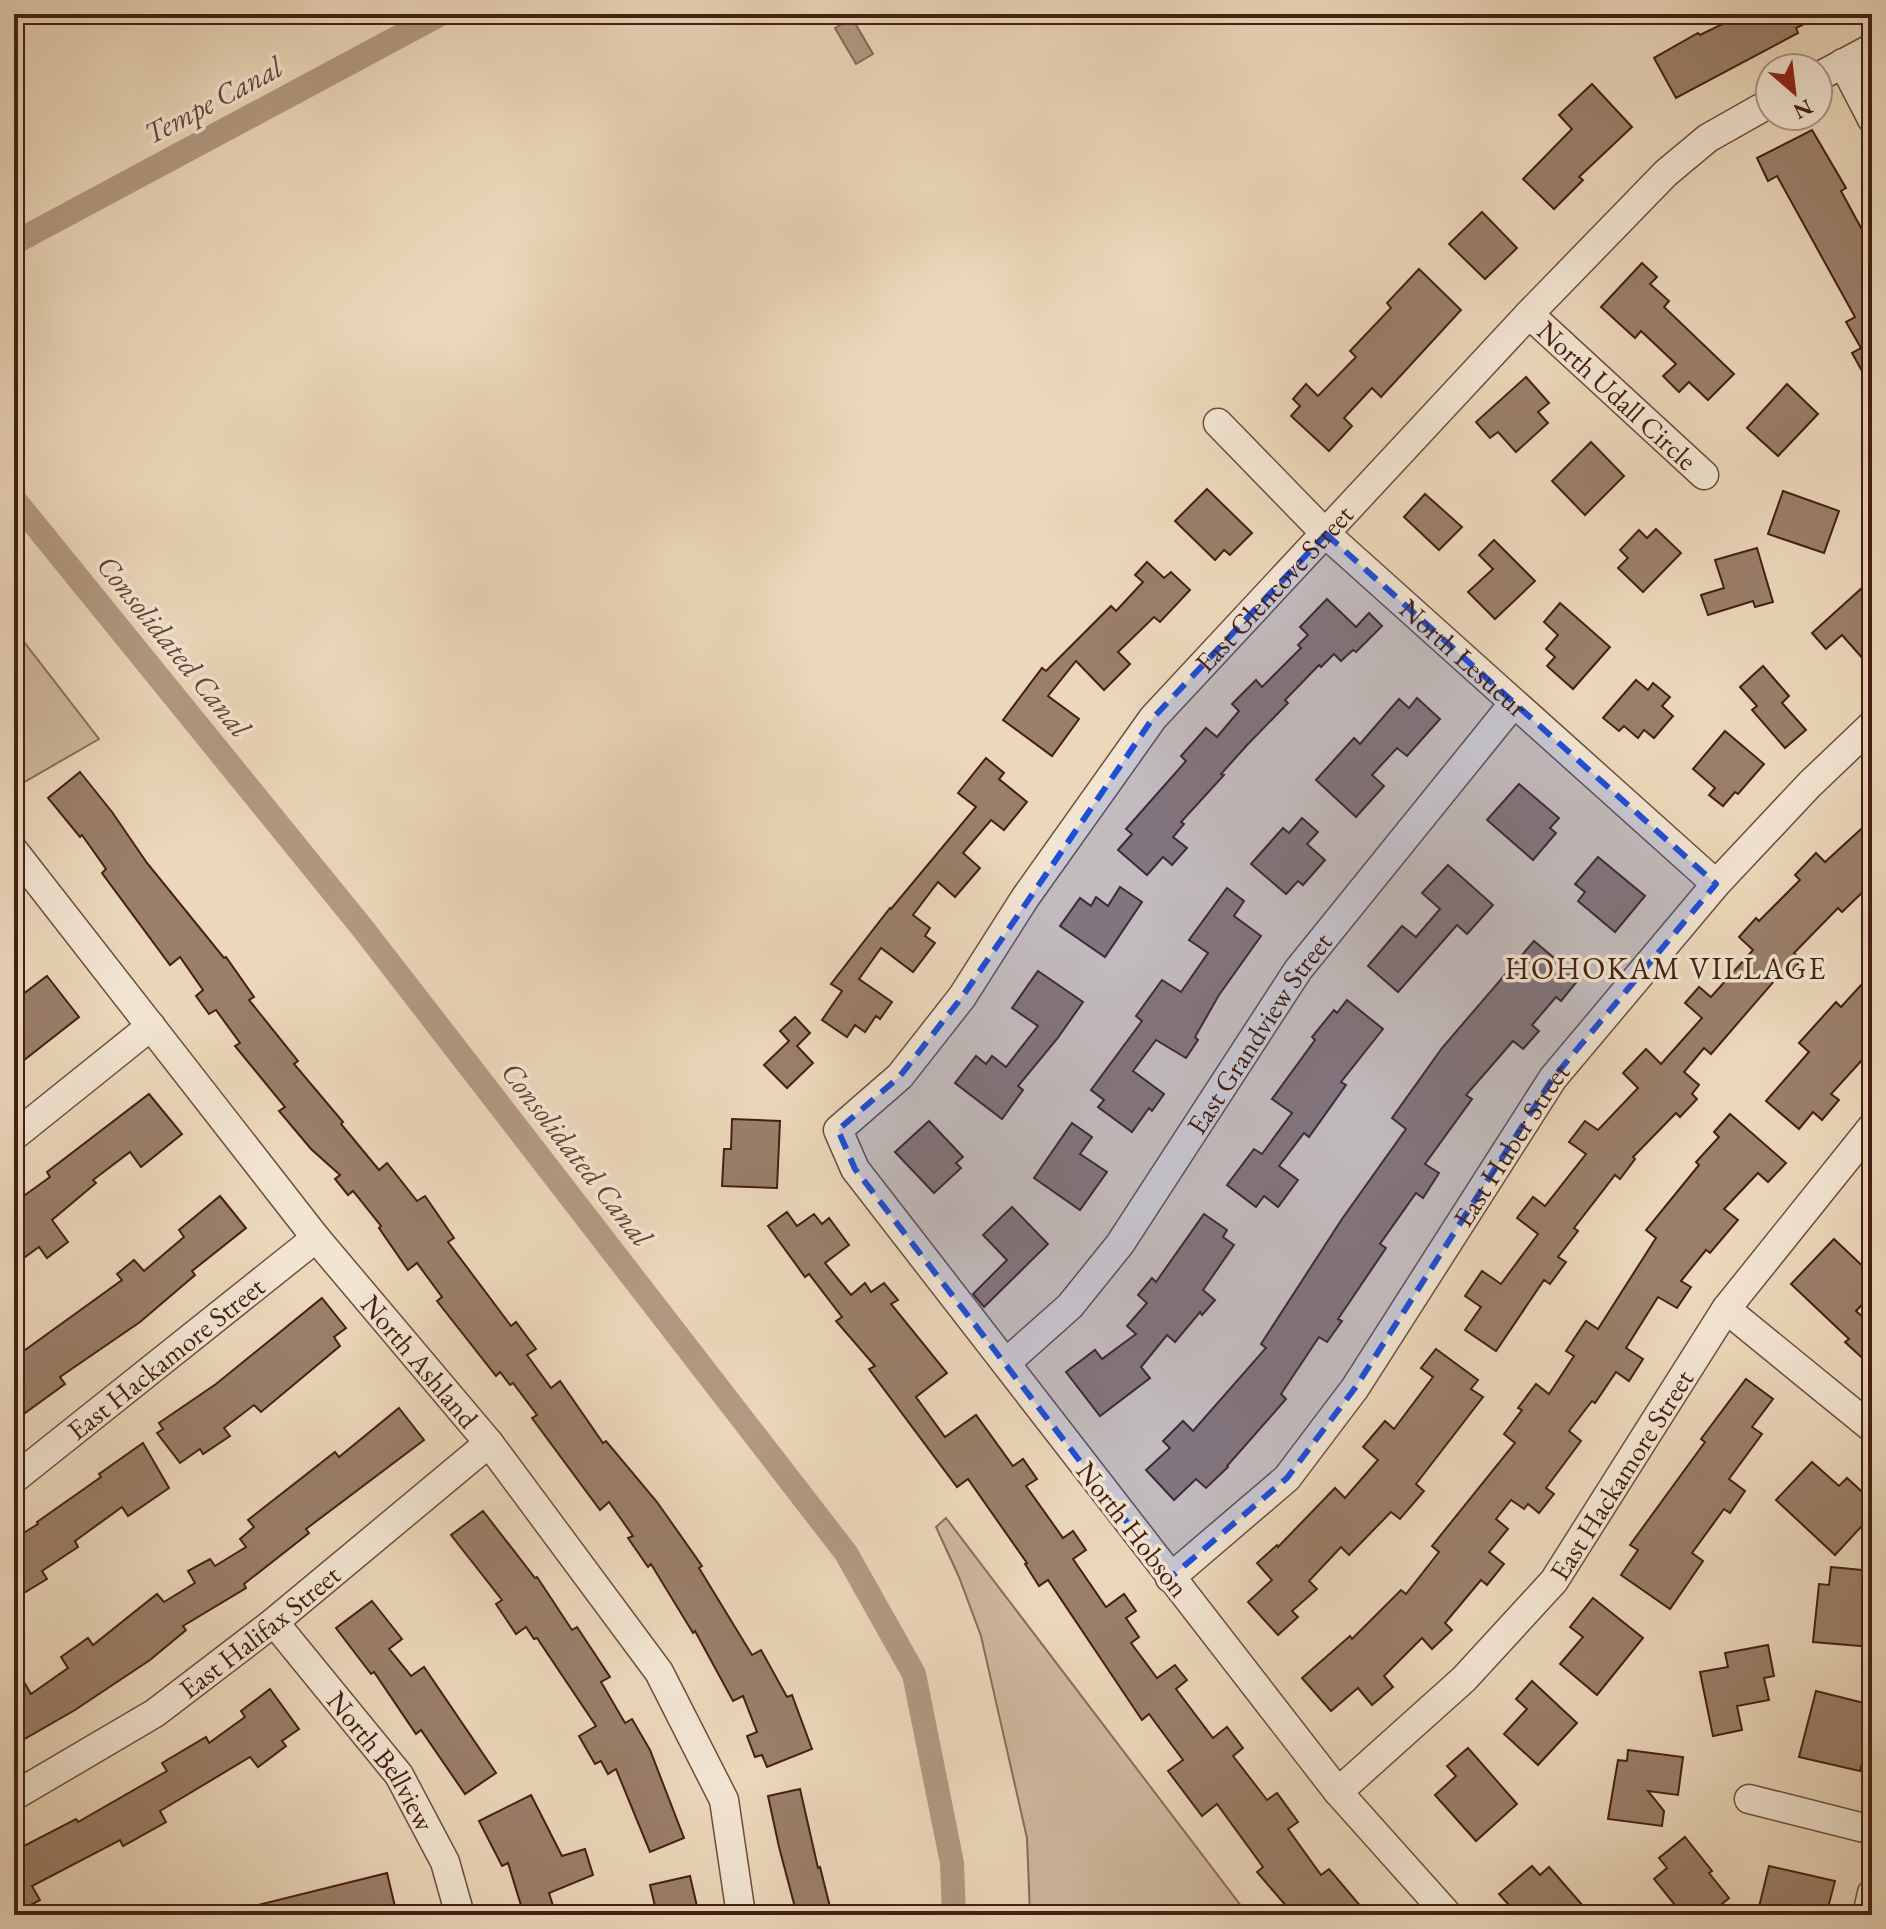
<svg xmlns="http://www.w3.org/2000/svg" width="1886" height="1929" font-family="'EB Garamond',serif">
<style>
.green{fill:#cfb89e;stroke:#8a6c58;stroke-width:2}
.water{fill:#b29981;stroke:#866955;stroke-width:2}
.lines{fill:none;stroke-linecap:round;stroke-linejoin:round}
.canal{stroke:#b29981;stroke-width:24}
.building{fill:#9b7f6a;stroke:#442013;stroke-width:2}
.minor-casing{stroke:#6e4e3d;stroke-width:31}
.minor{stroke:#f2e5d2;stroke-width:28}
.marked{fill:#1d4ed8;fill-opacity:0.2;stroke:#1d4ed8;stroke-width:6;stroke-dasharray:16 10;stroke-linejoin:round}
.labels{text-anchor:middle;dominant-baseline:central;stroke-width:7;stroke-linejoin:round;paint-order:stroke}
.street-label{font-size:28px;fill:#442013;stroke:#f2e5d2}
.water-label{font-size:30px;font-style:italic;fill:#654434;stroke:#f2e5d2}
.neighbourhood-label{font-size:30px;letter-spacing:2px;fill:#442013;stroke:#f2e5d2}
</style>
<rect width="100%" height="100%" fill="#ebd7ba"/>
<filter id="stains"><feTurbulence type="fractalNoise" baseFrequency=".0025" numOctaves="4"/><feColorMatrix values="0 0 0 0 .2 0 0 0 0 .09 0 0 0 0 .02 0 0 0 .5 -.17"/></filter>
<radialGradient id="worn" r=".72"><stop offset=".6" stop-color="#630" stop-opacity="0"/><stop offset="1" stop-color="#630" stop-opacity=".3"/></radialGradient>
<g class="green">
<polygon points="14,629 99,739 14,788"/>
<polygon points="946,1518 1248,1915 1030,1915 1027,1838 981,1636 959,1577 936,1527"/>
</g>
<polygon class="water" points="852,18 873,54 856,64 835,28"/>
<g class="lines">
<g class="canal">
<polyline points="14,243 441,14"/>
<polyline points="14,499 364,930 846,1553 914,1674 952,1863 954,1915"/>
</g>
</g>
<g class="building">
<polygon points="1743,14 1824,14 1796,28 1798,33 1676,98 1654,58 1698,33 1700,35"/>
<polygon points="1592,84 1632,127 1579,177 1583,180 1554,209 1523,179 1572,129 1559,115"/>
<polygon points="1812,130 1846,188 1841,191 1872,248 1872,389 1852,353 1861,348 1846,322 1855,317 1777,176 1768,181 1757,158"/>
<polygon points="1482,212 1517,248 1485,279 1449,244"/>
<polygon points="1642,263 1657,277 1650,284 1669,301 1664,307 1734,374 1708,400 1689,382 1679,392 1663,376 1676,364 1641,331 1635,338 1601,307"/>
<polygon points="1419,269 1461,310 1381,397 1372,388 1344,418 1352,426 1329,451 1291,416 1300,406 1293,399 1306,384 1318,396 1356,357 1350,351 1391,308 1387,303"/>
<polygon points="1526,377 1549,403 1538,412 1548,423 1516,452 1498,432 1490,438 1476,422"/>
<polygon points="1787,384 1818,414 1778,456 1747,428"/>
<polygon points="1591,442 1624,476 1585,515 1552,481"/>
<polygon points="1207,489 1252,533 1230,555 1224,550 1215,560 1175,521"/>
<polygon points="1783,491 1839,511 1824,553 1768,534"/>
<polygon points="1425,494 1462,527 1439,550 1404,517"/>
<polygon points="1656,529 1681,553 1643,592 1618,568 1628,558 1620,550 1639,530 1647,538"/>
<polygon points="1494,540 1535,581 1495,619 1468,592 1493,569 1479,555"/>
<polygon points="1757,548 1773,602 1755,607 1753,601 1708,615 1701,595 1724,588 1715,560"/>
<polygon points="1147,562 1164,578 1171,572 1190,590 1160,622 1154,617 1118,652 1130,664 1104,690 1076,661 1048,696 1079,719 1052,756 1003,720 1042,668 1046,671 1111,606 1116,611 1143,582 1135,575"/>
<polygon points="1863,587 1872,598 1872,669 1842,635 1826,649 1812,633"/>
<polygon points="1327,599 1356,627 1369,613 1382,626 1356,652 1353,650 1341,661 1334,654 1321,667 1319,665 1285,700 1288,703 1248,744 1221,774 1224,775 1181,822 1184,824 1173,837 1187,848 1172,865 1163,857 1147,875 1118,850 1132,834 1126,829 1186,761 1181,756 1206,728 1217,737 1239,711 1232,704 1256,680 1262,687 1301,648 1298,645 1308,635 1300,627"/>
<polygon points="1560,603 1610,647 1573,689 1547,666 1555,657 1546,649 1558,635 1544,622"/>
<polygon points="1763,666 1789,696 1782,703 1806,730 1785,748 1752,710 1757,706 1740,687"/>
<polygon points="1636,680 1648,690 1653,683 1670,697 1662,706 1673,716 1654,738 1644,730 1638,738 1624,726 1619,731 1603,718"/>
<polygon points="1417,698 1440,719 1407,756 1397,748 1372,775 1384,786 1356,817 1316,780 1354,738 1360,744 1399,699 1409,708"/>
<polygon points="1725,731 1764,764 1738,794 1735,792 1723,806 1709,795 1715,788 1693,769"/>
<polygon points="986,758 1004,773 999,779 1027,802 1004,830 991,820 963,853 980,868 955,897 938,882 913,915 930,928 925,936 935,943 913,972 881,948 859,979 892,1002 880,1019 876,1016 865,1032 855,1025 847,1037 822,1020 842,991 831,984 890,908 891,909 976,807 958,793"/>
<polygon points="80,772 112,812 147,863 224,958 226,957 254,997 249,1000 298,1061 294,1064 343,1122 341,1124 379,1170 387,1163 417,1201 425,1196 454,1238 448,1242 511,1326 516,1322 536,1349 527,1355 551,1388 560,1381 603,1443 606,1441 657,1502 702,1566 699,1568 752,1655 761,1650 787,1697 792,1695 812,1749 767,1767 762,1755 755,1757 747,1736 757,1732 743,1696 733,1701 695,1631 693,1633 651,1564 648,1567 628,1538 633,1536 609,1502 600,1510 532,1418 537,1415 513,1383 510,1385 500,1372 496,1376 437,1301 442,1297 417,1263 408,1270 379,1228 381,1226 353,1191 348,1195 335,1179 340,1175 311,1149 279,1111 285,1107 235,1046 240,1043 216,1010 209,1014 196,996 203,990 180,957 170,965 102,873 106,869 82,835 80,837 48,798"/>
<polygon points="1519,784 1559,818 1550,828 1556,833 1533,860 1487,820"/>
<polygon points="1302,818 1318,832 1307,844 1325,860 1303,885 1298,881 1286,894 1251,864 1283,828 1289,833"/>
<polygon points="1872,819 1872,883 1842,912 1838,908 1794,953 1802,960 1786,977 1781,973 1711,1054 1704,1048 1684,1072 1699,1085 1692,1094 1697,1099 1680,1117 1676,1113 1633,1157 1635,1159 1620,1179 1615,1175 1574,1228 1578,1231 1558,1257 1566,1262 1550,1284 1544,1280 1496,1351 1465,1330 1481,1307 1465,1296 1482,1271 1501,1284 1538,1234 1517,1218 1533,1197 1545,1206 1586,1154 1569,1142 1585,1121 1598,1130 1638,1088 1623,1073 1646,1049 1661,1064 1702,1018 1685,1003 1699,987 1711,997 1753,950 1739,937 1756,918 1759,921 1800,880 1795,875 1816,853 1825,862"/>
<polygon points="1598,857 1645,896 1615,932 1578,901 1585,892 1575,884"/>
<polygon points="1448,865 1493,905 1467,934 1457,925 1398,992 1368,966 1402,926 1416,937 1440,909 1422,893"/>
<polygon points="1120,887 1142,902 1105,957 1060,926 1080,898 1091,906 1096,897 1108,906"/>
<polygon points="1227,888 1244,901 1234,916 1261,936 1219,995 1195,1037 1198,1040 1186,1058 1156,1040 1133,1071 1164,1094 1152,1111 1149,1108 1132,1132 1098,1107 1104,1100 1091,1090 1142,1021 1136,1016 1162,980 1181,992 1208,953 1189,940"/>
<polygon points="1534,941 1579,979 1561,1001 1556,997 1532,1025 1539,1031 1523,1049 1513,1041 1466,1095 1472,1099 1425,1164 1439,1173 1423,1198 1416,1193 1380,1244 1386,1248 1338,1319 1342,1321 1327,1342 1319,1337 1281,1394 1286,1399 1227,1466 1228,1467 1206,1488 1196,1479 1174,1500 1146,1470 1170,1448 1163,1441 1183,1421 1193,1431 1266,1348 1261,1344 1342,1219 1406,1129 1392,1118 1442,1048"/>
<polygon points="1038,971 1083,1002 1057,1039 1018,1086 1023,1090 1002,1119 955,1083 976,1056 986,1064 992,1056 1006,1067 1038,1026 1012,1008"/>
<polygon points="1872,973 1872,1049 1831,1094 1839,1100 1822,1120 1813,1112 1799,1129 1766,1101 1809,1052 1799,1043 1836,1002 1841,1007"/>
<polygon points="47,976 79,1017 14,1068 14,1001"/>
<polygon points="1347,1000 1383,1029 1341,1082 1346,1085 1309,1137 1304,1133 1279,1166 1298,1180 1278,1207 1264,1196 1256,1207 1227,1185 1254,1149 1262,1154 1292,1113 1272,1099 1315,1040 1312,1037 1334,1010 1337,1013"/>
<polygon points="795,1017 810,1033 797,1046 813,1063 787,1088 764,1065 789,1041 780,1031"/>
<polygon points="149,1094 182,1134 141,1167 130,1152 93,1180 96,1183 52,1220 68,1242 47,1258 39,1247 14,1265 14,1203 50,1177 47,1172"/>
<polygon points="1730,1114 1786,1163 1768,1182 1758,1173 1724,1209 1738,1220 1710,1253 1706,1250 1681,1281 1691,1287 1677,1308 1658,1297 1626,1348 1643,1359 1629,1381 1616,1372 1595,1403 1592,1401 1569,1431 1581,1441 1546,1488 1554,1494 1539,1513 1528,1504 1524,1509 1511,1500 1496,1519 1508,1529 1489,1552 1504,1564 1487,1585 1481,1580 1445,1623 1452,1630 1432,1649 1422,1638 1384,1676 1393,1687 1372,1705 1358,1688 1331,1711 1302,1678 1350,1636 1352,1639 1401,1590 1406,1594 1439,1552 1432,1546 1515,1443 1504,1434 1522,1410 1518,1408 1536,1384 1549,1394 1574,1356 1566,1351 1586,1321 1598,1329 1656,1238 1646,1230 1699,1165 1696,1162 1719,1137 1714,1132"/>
<polygon points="732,1119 780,1121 777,1188 722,1186 724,1149 731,1149"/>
<polygon points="929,1121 963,1157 956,1163 961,1168 934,1193 895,1152"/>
<polygon points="1072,1123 1092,1137 1080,1154 1107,1172 1080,1210 1034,1178"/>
<polygon points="220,1196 246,1228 192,1271 195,1275 140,1322 60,1377 65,1384 25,1413 14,1397 14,1358 122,1280 117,1274 134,1260 144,1271 184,1237 179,1230"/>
<polygon points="1012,1207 1048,1244 984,1307 973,1294 1007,1260 983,1235"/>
<polygon points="787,1212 797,1226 814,1214 822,1224 829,1218 849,1245 825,1263 851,1295 865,1283 871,1292 884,1283 898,1300 891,1304 947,1373 916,1397 945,1437 976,1415 1013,1466 1023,1459 1037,1479 1026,1486 1063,1538 1073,1531 1086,1550 1073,1559 1106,1607 1124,1594 1136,1611 1126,1618 1139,1637 1131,1643 1157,1678 1175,1665 1187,1680 1176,1689 1213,1738 1227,1727 1243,1748 1233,1756 1267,1800 1277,1793 1298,1822 1288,1829 1321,1875 1329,1869 1368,1915 1294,1915 1257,1872 1263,1867 1217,1804 1202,1816 1168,1771 1183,1760 1149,1714 1142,1720 1048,1580 1039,1586 1025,1564 1027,1563 968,1479 957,1487 869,1369 875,1366 836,1321 842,1317 809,1274 805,1277 768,1226"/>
<polygon points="1204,1214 1227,1230 1223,1237 1234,1245 1203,1290 1215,1300 1202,1315 1200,1312 1175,1342 1167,1335 1141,1367 1150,1378 1100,1416 1066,1372 1095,1350 1102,1359 1136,1334 1127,1326 1147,1303 1138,1295 1152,1278 1156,1282"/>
<polygon points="1834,1239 1872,1275 1872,1294 1856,1311 1872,1325 1872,1367 1845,1342 1849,1339 1791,1284"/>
<polygon points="322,1298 346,1328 334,1337 340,1346 261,1412 254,1405 224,1428 230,1436 203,1454 200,1449 180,1463 157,1433 163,1429 159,1423 216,1384"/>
<polygon points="1436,1349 1478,1380 1471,1389 1483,1397 1416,1484 1424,1491 1400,1519 1391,1512 1349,1555 1341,1547 1309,1581 1317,1589 1292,1611 1298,1617 1278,1635 1248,1602 1272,1580 1257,1563 1277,1545 1278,1547 1335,1488 1345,1498 1378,1460 1363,1447 1385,1421 1394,1429 1433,1377 1421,1368"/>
<polygon points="1746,1379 1773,1399 1752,1427 1762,1434 1729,1479 1745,1491 1730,1513 1724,1509 1692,1553 1703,1561 1670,1609 1621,1575 1638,1550 1630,1545 1705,1442 1701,1439"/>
<polygon points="399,1408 424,1440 306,1529 309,1533 244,1584 246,1588 183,1626 186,1630 150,1660 75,1710 14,1745 14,1665 31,1694 68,1668 61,1657 88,1638 93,1645 157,1594 164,1602 195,1583 188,1571 210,1559 215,1566 246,1547 240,1539 254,1527 248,1520 335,1452 339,1457"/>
<polygon points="143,1443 169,1488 128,1516 122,1507 75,1541 78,1547 42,1571 47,1579 14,1599 14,1539 38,1524 37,1522 101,1477 99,1474"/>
<polygon points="1812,1462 1839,1486 1847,1478 1872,1501 1872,1515 1835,1555 1776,1500"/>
<polygon points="483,1511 535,1578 537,1577 572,1630 577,1627 610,1677 601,1682 625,1723 632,1719 650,1750 684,1838 650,1852 616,1769 608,1774 601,1761 595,1764 579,1736 596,1726 537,1638 534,1639 526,1627 516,1634 496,1604 502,1600 451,1535"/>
<polygon points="1831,1567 1872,1571 1872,1647 1813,1642 1819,1584 1829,1585"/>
<polygon points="1593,1598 1643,1638 1597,1695 1560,1664 1583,1637 1570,1627"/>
<polygon points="372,1601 402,1639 389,1649 411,1676 424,1667 496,1773 465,1794 421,1730 416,1734 374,1672 371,1674 336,1628"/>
<polygon points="1768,1645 1774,1676 1764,1678 1769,1700 1737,1706 1742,1730 1713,1736 1700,1672 1728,1667 1725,1653"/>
<polygon points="1532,1681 1577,1723 1538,1765 1504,1734 1527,1709 1516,1699"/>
<polygon points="270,1689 299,1729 282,1741 286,1746 258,1767 250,1757 160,1811 166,1822 123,1846 120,1840 32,1886 40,1900 14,1914 14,1851 76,1819 78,1822 167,1771 162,1763 206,1737 209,1743 245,1717 241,1711"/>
<polygon points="1816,1691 1872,1705 1872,1725 1860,1771 1799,1757"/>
<polygon points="1468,1748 1517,1804 1476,1841 1435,1795 1456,1776 1447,1766"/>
<polygon points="1628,1750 1683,1757 1678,1795 1648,1791 1664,1811 1662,1826 1608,1819 1618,1760 1627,1761"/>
<polygon points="800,1789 818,1868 820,1867 832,1915 797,1915 779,1847 768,1796"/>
<polygon points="531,1795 562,1856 585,1849 593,1875 549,1893 556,1915 524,1915 508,1863 502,1866 479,1821"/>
<polygon points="1685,1837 1712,1871 1709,1873 1729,1898 1709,1915 1683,1915 1654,1879 1667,1868 1659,1858"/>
<polygon points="1532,1866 1540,1875 1549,1867 1591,1915 1518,1915 1499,1894"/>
<polygon points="1769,1866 1835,1881 1826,1915 1757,1915"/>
<polygon points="387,1873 397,1915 242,1915 242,1909"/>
<polygon points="690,1876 699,1915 657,1915 650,1885"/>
</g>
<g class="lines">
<g class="minor-casing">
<g id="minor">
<polyline points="1843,63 1872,119"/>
<polyline points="1818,77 1872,48"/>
<path id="s1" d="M1529,314L1704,475"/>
<path id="s2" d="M1218,423L1326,534L1716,884"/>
<path id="s3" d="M14,851L316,1238L489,1443L659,1672L724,1800L741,1915"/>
<polyline points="14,1136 151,1026"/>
<polyline points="1726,1309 1872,1428"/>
<path id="s4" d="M1006,1363L1070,1306L1120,1244L1298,970L1513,704"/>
<path id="s5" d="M14,1479L316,1238"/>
<path id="s6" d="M1170,1578L1287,1478L1355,1388L1553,1078L1716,884L1810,784L1872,725"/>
<path id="s7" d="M274,1622L399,1775L445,1862L460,1915"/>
<path id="s8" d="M1338,1792L1464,1679L1554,1581L1726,1309L1872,1127"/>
<path id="s9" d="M14,1796L155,1713L274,1622L489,1443"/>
<polyline points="1749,1799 1872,1830"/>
<path id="s10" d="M1448,1915L1338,1792L855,1169L838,1130L900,1076L962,997L1025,898L1153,718L1529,314L1666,173L1708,138L1770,103"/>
<polyline points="1867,1915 1872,1893"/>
</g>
</g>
<use href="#minor" class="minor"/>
</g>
<path class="marked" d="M1326,534L1716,884L1553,1078L1355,1388L1287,1478L1170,1578L855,1169L838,1130L900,1076L962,997L1153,718Z"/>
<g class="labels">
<g class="street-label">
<text stroke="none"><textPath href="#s1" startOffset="120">North Udall Circle</textPath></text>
<text stroke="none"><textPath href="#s10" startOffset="1694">East Glencove Street</textPath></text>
<text stroke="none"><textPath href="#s2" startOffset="340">North Lesueur</textPath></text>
<text stroke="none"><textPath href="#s4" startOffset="418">East Grandview Street</textPath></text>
<text stroke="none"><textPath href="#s6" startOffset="556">East Huber Street</textPath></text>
<text stroke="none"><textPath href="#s5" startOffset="194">East Hackamore Street</textPath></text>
<text stroke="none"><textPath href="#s3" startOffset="652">North Ashland</textPath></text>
<text stroke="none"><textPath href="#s8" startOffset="428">East Hackamore Street</textPath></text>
<text transform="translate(1133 1529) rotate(52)">North Hobson</text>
<text stroke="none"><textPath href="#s9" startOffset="296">East Halifax Street</textPath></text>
<text stroke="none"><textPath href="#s7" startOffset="176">North Bellview</textPath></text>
</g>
<g class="water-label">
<text transform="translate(213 100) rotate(-28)">Tempe Canal</text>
<text transform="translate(174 646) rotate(51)">Consolidated Canal</text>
<text transform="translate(577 1154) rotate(52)">Consolidated Canal</text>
</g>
<g class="neighbourhood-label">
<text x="1666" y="968">HOHOKAM VILLAGE</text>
</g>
</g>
<rect width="1886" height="1929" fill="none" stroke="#ebd7ba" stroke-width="48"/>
<rect x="16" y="16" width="1854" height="1897" fill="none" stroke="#442013" stroke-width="4"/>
<rect x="24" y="24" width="1838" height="1881" fill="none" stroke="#442013" stroke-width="2"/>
<g transform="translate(1794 92) rotate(152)"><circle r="38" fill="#f2e5d2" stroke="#ac9686" stroke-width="2"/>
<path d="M0-6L14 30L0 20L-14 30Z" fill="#8f2418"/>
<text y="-12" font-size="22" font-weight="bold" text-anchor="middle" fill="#442013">N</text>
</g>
<rect width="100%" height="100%" filter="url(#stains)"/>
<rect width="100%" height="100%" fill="url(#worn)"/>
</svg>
